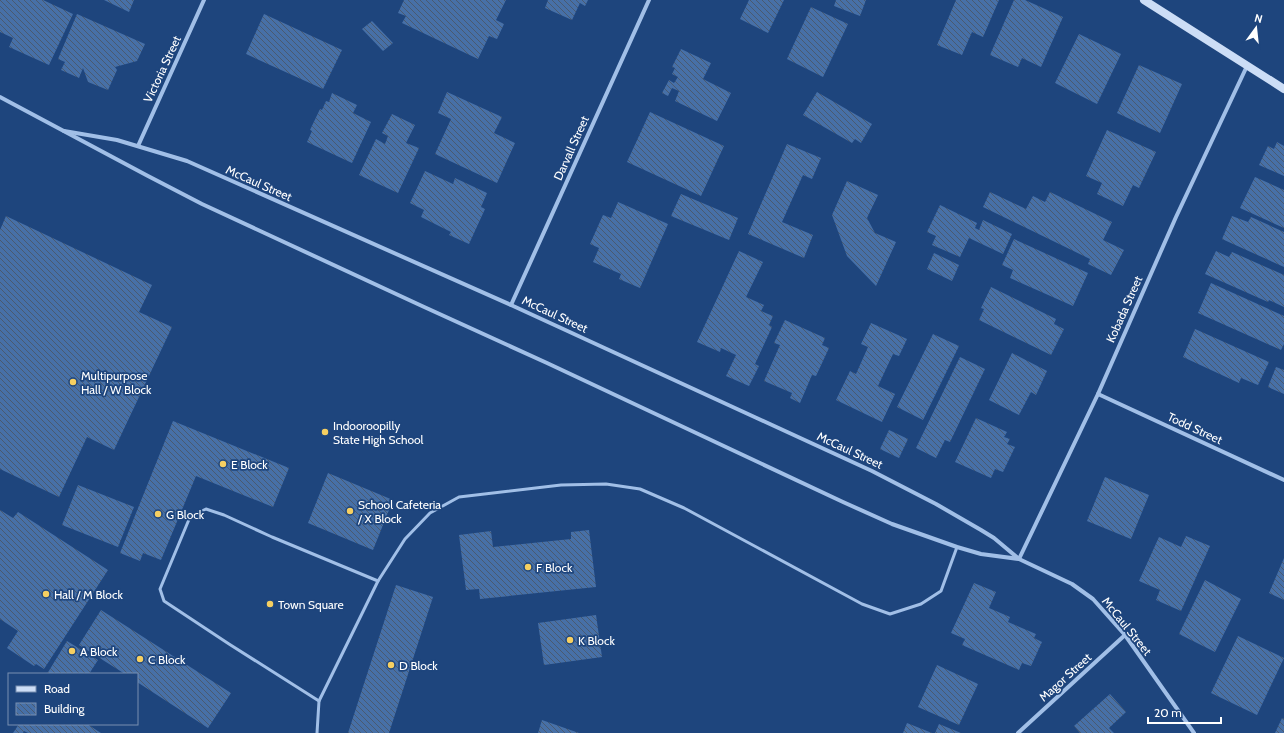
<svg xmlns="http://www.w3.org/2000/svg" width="1284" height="733" font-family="Cabin,sans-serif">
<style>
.building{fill:url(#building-back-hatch)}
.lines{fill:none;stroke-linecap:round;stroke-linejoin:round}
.lane{stroke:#a1bfe7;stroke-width:3}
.street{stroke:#a1bfe7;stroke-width:4}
.secondary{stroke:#ccddf6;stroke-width:8}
.poi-dot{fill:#f6cf61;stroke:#1e457d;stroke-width:1.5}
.labels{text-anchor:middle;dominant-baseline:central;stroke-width:3.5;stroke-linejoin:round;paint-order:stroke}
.street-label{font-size:12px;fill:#fff;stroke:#1e457d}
.poi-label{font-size:12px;fill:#fff;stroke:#1e457d;text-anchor:start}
</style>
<defs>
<pattern id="building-back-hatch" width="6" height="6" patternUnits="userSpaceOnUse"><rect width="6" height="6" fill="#4770a7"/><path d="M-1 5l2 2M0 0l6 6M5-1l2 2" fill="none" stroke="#4a5a70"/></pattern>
</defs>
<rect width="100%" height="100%" fill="#1e457d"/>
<g class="building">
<polygon points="0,0 43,0 73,14 49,65 9,47 13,38 0,32"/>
<polygon points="104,0 134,0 129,12"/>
<polygon points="404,0 506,0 496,20 504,24 497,39 489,36 478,59 402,23 406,16 398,13"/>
<polygon points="548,0 588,0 585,6 580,3 572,20 545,8"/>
<polygon points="749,0 784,0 768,33 740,19"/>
<polygon points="836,0 866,0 860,16 834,6"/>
<polygon points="956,0 999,0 983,37 972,32 962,55 937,45"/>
<polygon points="1014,0 1025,0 1063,17 1041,67 1022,58 1018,67 990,55"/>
<polygon points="811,7 848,24 823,77 787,59"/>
<polygon points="77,14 145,44 137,61 115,67 117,70 108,90 88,82 83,68 79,78 61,70 65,62 58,59"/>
<polygon points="264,14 342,50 323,89 246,54"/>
<polygon points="372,21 393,43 383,51 362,29"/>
<polygon points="1079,34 1121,54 1097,104 1055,83"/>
<polygon points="681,49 711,63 703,79 731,93 717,121 675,101 679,91 672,88 668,96 662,93 669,80 674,83 678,77 672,74 675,68 672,67"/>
<polygon points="1139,65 1182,84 1160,133 1117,113"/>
<polygon points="447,92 502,117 494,133 515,143 497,183 435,154 451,119 438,113"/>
<polygon points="817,92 872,124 861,143 855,139 852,143 803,115"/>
<polygon points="332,93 357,105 353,113 371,122 352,163 307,142 312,131 310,130 320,109 322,110 326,101 329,102"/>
<polygon points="650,112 724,146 701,196 627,162"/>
<polygon points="392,114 415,125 406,143 419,148 398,193 359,175 376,139 385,144 388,136 382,133"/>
<polygon points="1107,130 1156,152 1139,188 1133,185 1123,206 1097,194 1102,183 1086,176"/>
<polygon points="1277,142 1284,146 1284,176 1259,165 1268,146 1274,149"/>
<polygon points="787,144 821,158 812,179 803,175 782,222 813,235 804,258 748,234"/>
<polygon points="425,171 453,184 455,178 487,193 481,207 485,209 469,244 449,235 451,232 421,217 424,210 410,203"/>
<polygon points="1255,177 1284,190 1284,228 1240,208"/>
<polygon points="847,181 878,195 867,218 875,233 896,242 876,286 847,256 832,215"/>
<polygon points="990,192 1026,209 1033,196 1045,202 1050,192 1112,222 1103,240 1124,250 1111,275 1088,264 1090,259 983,207"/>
<polygon points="681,194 738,218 729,240 671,216"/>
<polygon points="618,202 668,224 640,288 619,279 621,274 593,262 599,248 590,244 603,215 611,218"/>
<polygon points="940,205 977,223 975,228 979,230 983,220 1012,234 1003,254 969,238 960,257 932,245 936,236 927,232"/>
<polygon points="6,216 152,285 139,312 172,327 114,450 87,437 59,497 0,469 0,230"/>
<polygon points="1232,216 1248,222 1251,217 1284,232 1284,267 1222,239"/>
<polygon points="1014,239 1088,273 1073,306 1010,278 1013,270 1002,265"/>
<polygon points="739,251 763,262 746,297 764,305 761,311 773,316 769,325 772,327 755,364 759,366 749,386 726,376 736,355 721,348 720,352 697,342"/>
<polygon points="1216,251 1229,257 1232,252 1284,275 1284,307 1269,300 1268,302 1205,274"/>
<polygon points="934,253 959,265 952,281 927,269"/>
<polygon points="1211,283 1284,316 1284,344 1281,350 1198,313"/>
<polygon points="991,287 1056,319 1054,324 1064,329 1051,355 979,320 984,309 981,308"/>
<polygon points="785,320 825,338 822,345 829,348 816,376 812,375 800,403 790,398 792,393 764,381 780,345 774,343"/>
<polygon points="871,323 907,339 899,356 893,354 878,386 895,394 882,422 836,400 850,371 856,374 868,347 861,344"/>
<polygon points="1195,329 1269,362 1258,385 1241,378 1239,383 1183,357"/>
<polygon points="933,334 959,346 923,420 897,407"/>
<polygon points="1012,353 1047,371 1036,395 1031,392 1019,415 989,400"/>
<polygon points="960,357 985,369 950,442 945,440 936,458 916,448"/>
<polygon points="1276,367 1284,370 1284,394 1268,387"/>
<polygon points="976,418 1007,432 1004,437 1010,439 1007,444 1015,447 1003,472 995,469 991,478 955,462"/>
<polygon points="173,421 289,468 273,507 196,476 161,560 143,553 140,561 120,553"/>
<polygon points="889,430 908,439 899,458 880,449"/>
<polygon points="328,473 393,500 373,550 308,523"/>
<polygon points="1105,477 1149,495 1131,539 1087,521"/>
<polygon points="78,485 134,507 118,547 62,525"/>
<polygon points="0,510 13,518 18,512 108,570 44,669 36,664 34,666 7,648 18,631 0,619"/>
<polygon points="589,530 596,587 480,599 479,589 466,590 459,535 491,531 493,547 571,539 571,532"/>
<polygon points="1186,536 1210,546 1181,611 1156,600 1160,590 1139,581 1159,537 1181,547"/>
<polygon points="1284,558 1284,600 1269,593"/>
<polygon points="1205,580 1241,599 1215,652 1179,634"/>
<polygon points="974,583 996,592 989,608 1010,617 1008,622 1036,634 1034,638 1042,642 1031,666 1022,663 1019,670 962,645 965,639 951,633"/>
<polygon points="396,585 433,597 389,733 348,733"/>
<polygon points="101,610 231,693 208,728 137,682 137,674 125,674 79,645"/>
<polygon points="596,615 602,657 544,665 538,623"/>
<polygon points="1238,636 1284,658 1257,715 1211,693"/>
<polygon points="67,641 98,660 89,674 47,674"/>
<polygon points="937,665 978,684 959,725 918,707"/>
<polygon points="1110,694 1126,712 1109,728 1114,733 1080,733 1074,726"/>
<polygon points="1282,718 1284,719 1284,733 1275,733"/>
<polygon points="542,720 579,733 538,733"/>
<polygon points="907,723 932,733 903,733"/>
<polygon points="19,724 87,724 101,733 28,733 24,731 23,733 13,733"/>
<polygon points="939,724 961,733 935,733"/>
</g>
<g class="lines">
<g class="lane">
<polyline points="319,701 229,644 164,601 160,589 190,517 206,509 224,515 272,537 378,581"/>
<polyline points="317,733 319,701 378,581 405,539 430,513 459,497 561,485 606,484 640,489 684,508 862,604 890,614 921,604 941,591 957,547"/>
</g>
<g class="street">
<polyline points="0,97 148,176 202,204 422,306 547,363 843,502 892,524 957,547 981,554 1019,559"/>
<polyline points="64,131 117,140 187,161 511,305 872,471 936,504 981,530 994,538 1019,559 1072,584 1093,599 1125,635 1194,733"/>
<polyline points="138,146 204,0"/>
<polyline points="511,305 649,0"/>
<polyline points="1098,394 1284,480"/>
<polyline points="1019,559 1098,394 1176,217 1247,66"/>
<polyline points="1018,733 1125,635"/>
</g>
<polyline class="secondary" points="1144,0 1284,89"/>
</g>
<g class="poi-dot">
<circle cx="73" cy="382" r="4"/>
<circle cx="325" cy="432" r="4"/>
<circle cx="223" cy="464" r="4"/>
<circle cx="350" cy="511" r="4"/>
<circle cx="158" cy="514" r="4"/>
<circle cx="528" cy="567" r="4"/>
<circle cx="46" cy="594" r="4"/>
<circle cx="270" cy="604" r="4"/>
<circle cx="570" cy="640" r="4"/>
<circle cx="72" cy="651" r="4"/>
<circle cx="140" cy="659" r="4"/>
<circle cx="391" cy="665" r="4"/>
</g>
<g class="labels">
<g class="street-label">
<text transform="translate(162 69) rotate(-65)">Victoria Street</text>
<text transform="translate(571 148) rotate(-66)">Darvall Street</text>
<text transform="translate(259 183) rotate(24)">McCaul Street</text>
<text transform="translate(1124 309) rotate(-66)">Kobada Street</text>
<text transform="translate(555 314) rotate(25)">McCaul Street</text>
<text transform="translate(1195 428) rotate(25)">Todd Street</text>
<text transform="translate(850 450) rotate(25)">McCaul Street</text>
<text transform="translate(1127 626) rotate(51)">McCaul Street</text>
<text transform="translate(1065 677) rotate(-42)">Magor Street</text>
</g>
<g class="poi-label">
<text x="81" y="375">Multipurpose<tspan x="81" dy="14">Hall / W Block</tspan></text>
<text x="333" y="425">Indooroopilly<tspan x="333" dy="14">State High School</tspan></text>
<text x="231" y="464">E Block</text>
<text x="358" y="504">School Cafeteria<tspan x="358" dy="14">/ X Block</tspan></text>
<text x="166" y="514">G Block</text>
<text x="536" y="567">F Block</text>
<text x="54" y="594">Hall / M Block</text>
<text x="278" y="604">Town Square</text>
<text x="578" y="640">K Block</text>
<text x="80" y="651">A Block</text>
<text x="148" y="659">C Block</text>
<text x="399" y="665">D Block</text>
</g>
</g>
<rect x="8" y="673" width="130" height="52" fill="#1e457d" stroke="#788fb1"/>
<rect x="16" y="686" width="20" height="6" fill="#ccddf6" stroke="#788fb1"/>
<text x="44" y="693" font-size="12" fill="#ffffff">Road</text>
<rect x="16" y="703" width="20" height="12" fill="url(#building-back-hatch)" stroke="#788fb1"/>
<text x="44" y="713" font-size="12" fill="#ffffff">Building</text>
<g transform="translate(1256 28) rotate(15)" stroke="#1e457d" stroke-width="3" paint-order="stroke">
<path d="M0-3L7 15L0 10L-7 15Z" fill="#ffffff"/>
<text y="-6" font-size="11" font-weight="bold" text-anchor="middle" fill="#ffffff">N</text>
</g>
<path d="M1148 717v6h73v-6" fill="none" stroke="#ffffff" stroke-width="2"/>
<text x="1154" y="717" font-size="12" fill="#ffffff" stroke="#1e457d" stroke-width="3" paint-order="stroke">20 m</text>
</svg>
